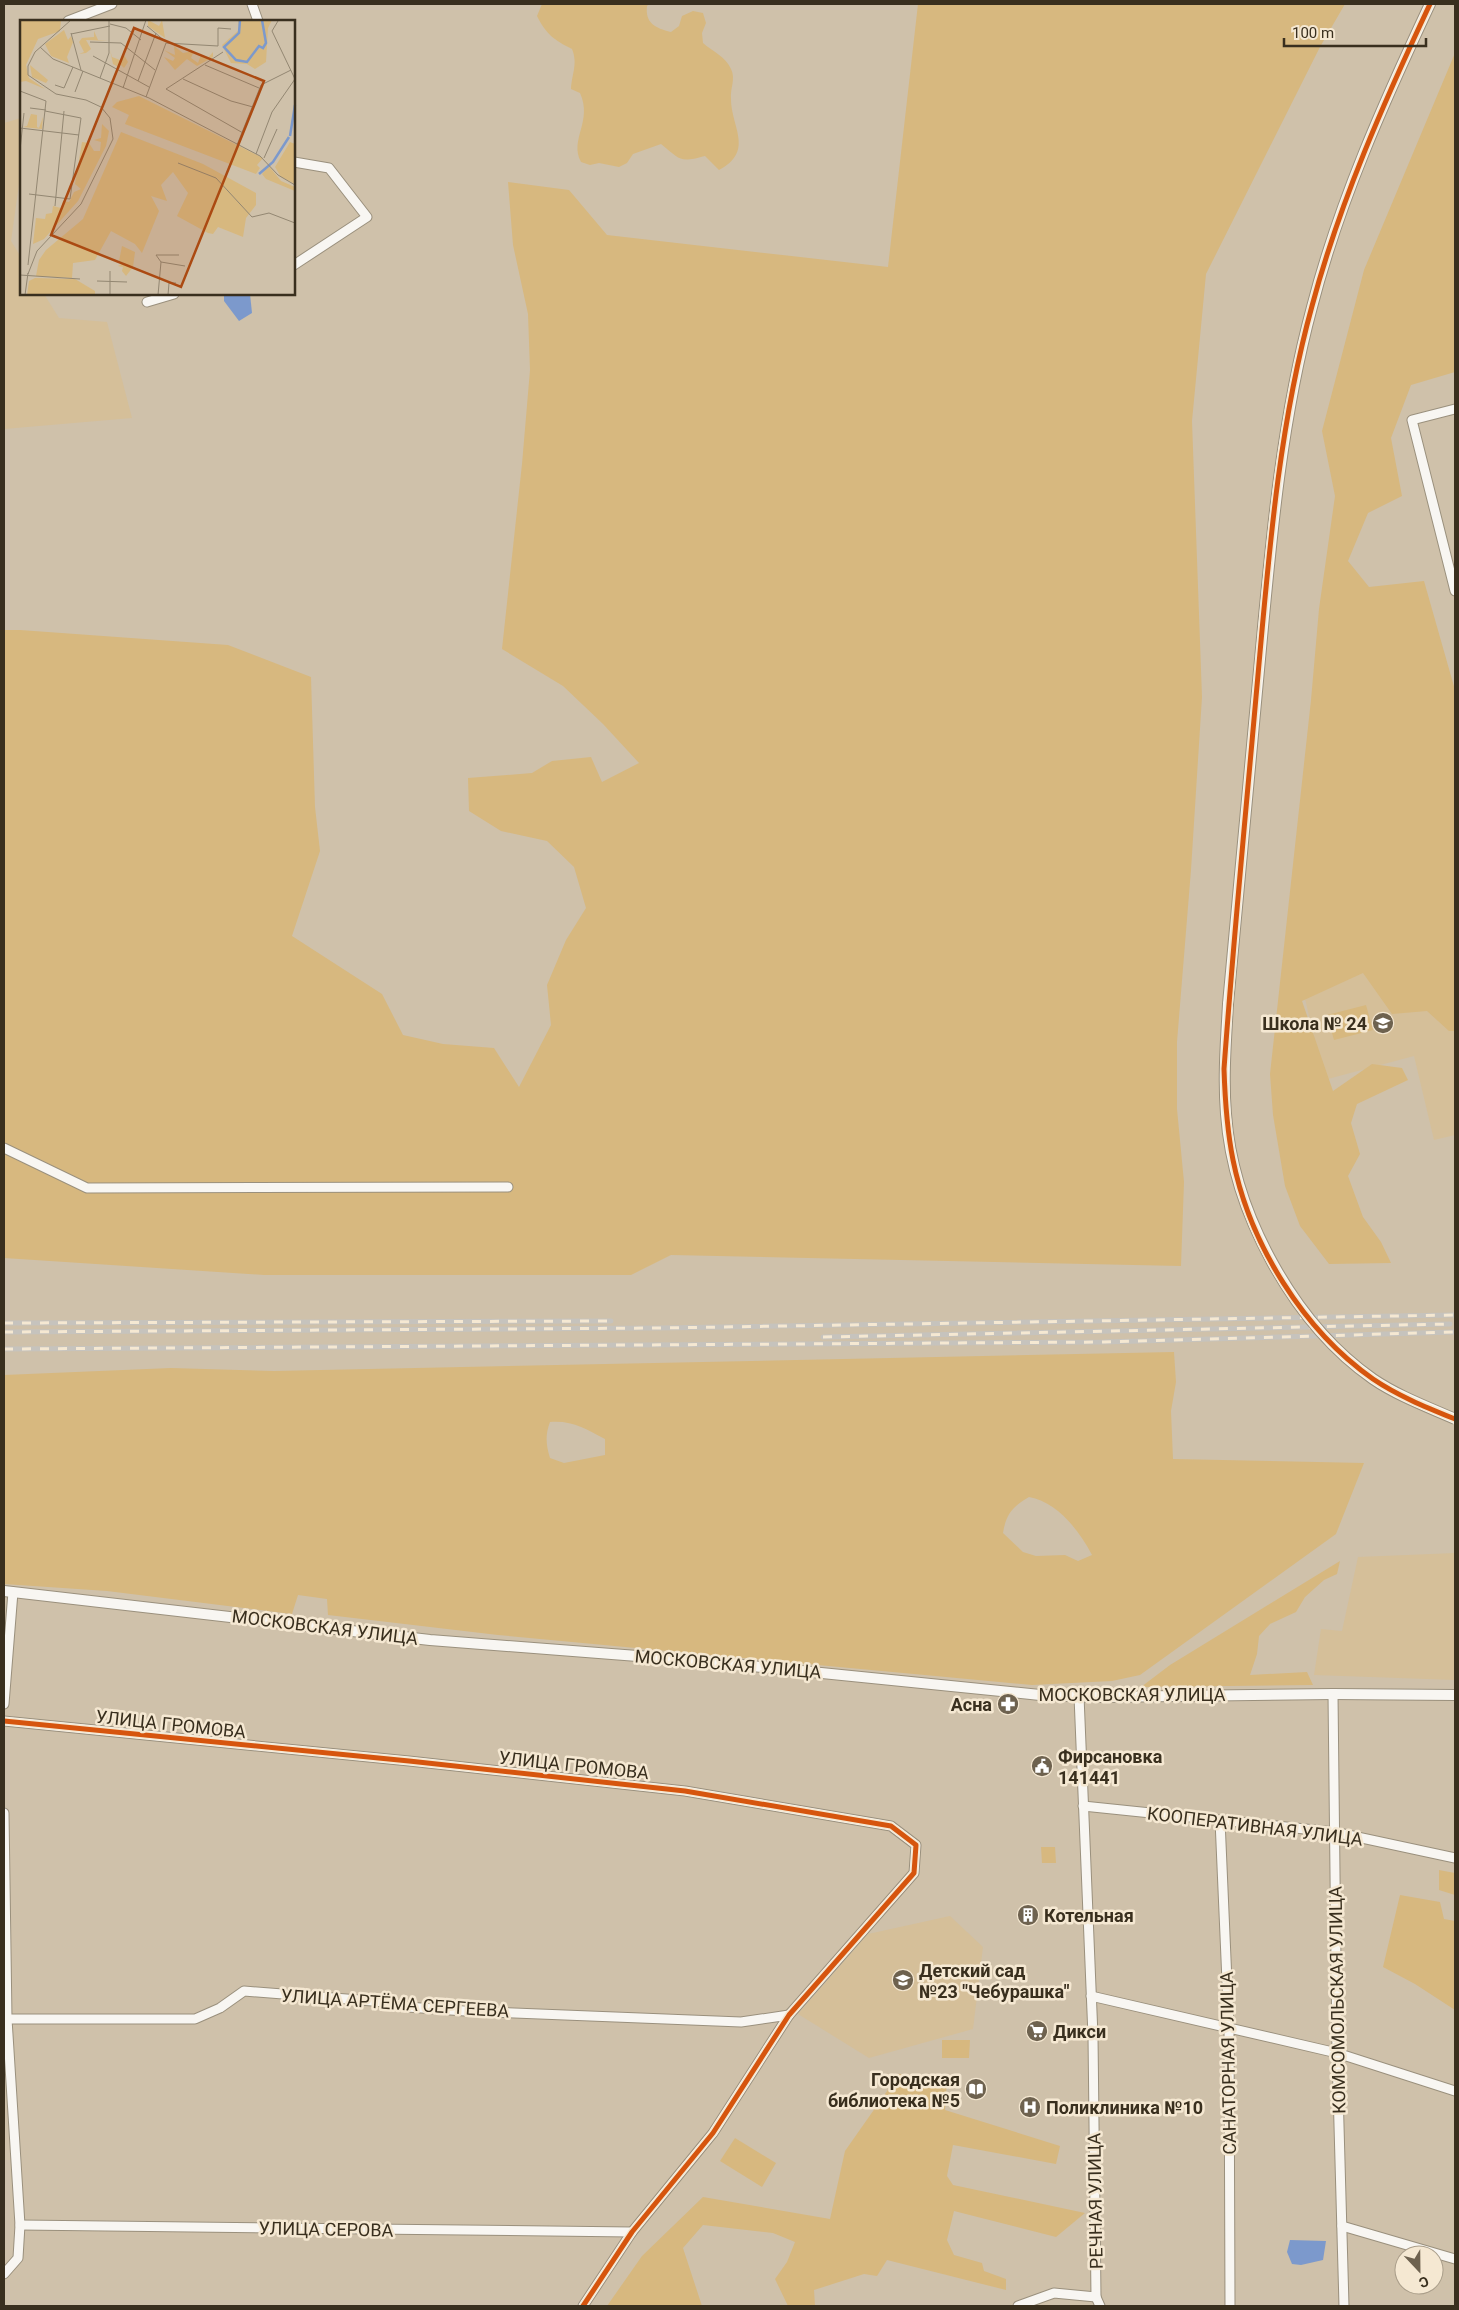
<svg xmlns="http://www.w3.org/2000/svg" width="1459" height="2310" font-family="Roboto,sans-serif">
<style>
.built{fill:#d5bf99}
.green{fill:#d7b87f;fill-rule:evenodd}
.water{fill:#7c99cc}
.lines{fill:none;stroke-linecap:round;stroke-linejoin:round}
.minor-casing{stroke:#9a907d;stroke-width:11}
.tertiary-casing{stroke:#9a907d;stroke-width:12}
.minor{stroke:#f8f6f2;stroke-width:9}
.tertiary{stroke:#f8f6f2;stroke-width:10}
.rail-casing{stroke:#c6c3bd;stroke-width:5}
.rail{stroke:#f5e8d2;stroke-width:3;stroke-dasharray:9;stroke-linecap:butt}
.tertiary-bridge-casing{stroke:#9a907d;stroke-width:12;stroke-linecap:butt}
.tertiary-bridge{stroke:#f8f6f2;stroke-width:10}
.cycleway-casing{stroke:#f5e8d2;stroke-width:8}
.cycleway{stroke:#d6550e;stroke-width:5}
.labels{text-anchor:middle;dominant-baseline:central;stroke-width:5;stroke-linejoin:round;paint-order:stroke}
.poi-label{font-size:18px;font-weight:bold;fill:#392f1e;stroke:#f5e8d2;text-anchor:start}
.street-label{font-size:18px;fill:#392f1e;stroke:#f5e8d2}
.inset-river{fill:none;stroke:#7c99cc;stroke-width:2.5}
.inset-road{fill:none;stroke:#938772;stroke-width:1}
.view{fill:#ab4a12;fill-opacity:0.15;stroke:#ab4a12;stroke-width:2.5}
.inset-edge{fill:none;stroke:#392f1e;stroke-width:2.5}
</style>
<rect width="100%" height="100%" fill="#cfc1aa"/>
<g class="built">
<polygon points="21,118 21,170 11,241 21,257 21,294 44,294 59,318 107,322 132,418 4,429 4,123"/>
<polygon points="1455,943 1455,1135 1434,1140 1414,1056 1324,1080 1303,990"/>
<polygon points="1455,1553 1455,1680 1314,1675 1321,1629 1342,1631 1358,1557"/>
<polygon points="950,1916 983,1947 973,2029 869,2058 798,2014 868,1934"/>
</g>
<g class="green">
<path d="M542,4H649L647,6C645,23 655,28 671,32L679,26L682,16L693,11L703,13L706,23L702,33L703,43C712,51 726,57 731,69C736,79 730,88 731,99C731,127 755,151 719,170L705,156C679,163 681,160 661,144L633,154L627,163L619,167L599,163L590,165L581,162C569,139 593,122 580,93L571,89C572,73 578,64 572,49C554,40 546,34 537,16Z"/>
<polygon points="918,4 1345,4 1320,47 1206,274 1192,421 1202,697 1191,870 1177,1042 1177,1109 1184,1182 1181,1266 671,1255 631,1275 264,1275 4,1258 4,630 20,630 228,645 311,677 315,807 320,851 292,936 382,994 403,1035 443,1044 494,1048 519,1087 551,1025 547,985 566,940 586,908 574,867 547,841 501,831 469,811 468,778 532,773 552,761 591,757 602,782 639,763 603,724 563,686 502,649 522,464 530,370 528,314 513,245 508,182 569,190 607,235 888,267"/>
<polygon points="1455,53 1455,372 1411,385 1391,438 1402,496 1368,513 1348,561 1369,587 1424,581 1455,690 1455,1031 1449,1031 1427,1011 1392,1014 1363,973 1302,1001 1333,1091 1372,1064 1402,1068 1408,1080 1357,1104 1351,1123 1360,1154 1348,1176 1363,1217 1381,1242 1391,1263 1329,1264 1300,1226 1285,1186 1273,1115 1270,1074 1311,700 1319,609 1335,496 1322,431 1364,270"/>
<polygon points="1366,1005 1373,1030 1334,1040 1327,1015"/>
<path d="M1174,1352L1176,1382L1171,1411L1173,1459L1364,1463L1336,1534L1140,1675L1112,1681L1032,1685L498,1635L328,1615L327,1599L298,1595L292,1614L107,1591L4,1584V1375L171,1368L274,1371ZM550,1422C572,1420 586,1429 605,1439V1455L564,1463L550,1458C546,1445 545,1435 550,1422ZM1029,1497C1057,1502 1079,1530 1092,1555L1078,1561L1065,1555L1036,1556L1023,1552L1003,1533C1006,1514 1013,1506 1029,1497Z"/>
<polygon points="1340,1561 1337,1574 1324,1580 1305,1597 1296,1612 1270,1624 1259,1636 1257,1654 1250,1675 1307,1672 1313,1685 1141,1687 1170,1665"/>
<polygon points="1041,1847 1055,1847 1056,1863 1042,1863"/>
<polygon points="1439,1870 1455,1873 1455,1895 1439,1890"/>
<polygon points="1400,1895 1440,1902 1444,1919 1455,1921 1455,2010 1415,1984 1383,1967"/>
<polygon points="942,2040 970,2040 969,2058 942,2058"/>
<polygon points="899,2074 947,2080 945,2110 1060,2146 1056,2164 953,2145 947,2176 953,2185 1085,2213 1056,2237 954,2211 947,2240 954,2255 982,2263 984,2271 1006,2279 1006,2290 887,2260 877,2276 864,2274 814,2290 815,2306 788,2306 775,2279 787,2262 795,2242 773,2233 703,2225 683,2248 702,2306 607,2306 642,2256 703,2197 830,2219 845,2151"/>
<polygon points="735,2138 776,2163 762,2187 720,2161"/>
</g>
<g class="water">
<polygon points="224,294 250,294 252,313 239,321 224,301"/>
<polygon points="1290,2240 1326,2241 1323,2260 1301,2265 1292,2264 1287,2252"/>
</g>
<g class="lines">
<g class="minor-casing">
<g id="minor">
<polyline points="252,4 258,21"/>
<polyline points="68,21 112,4"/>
<polyline points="294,162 329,168 367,217 294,265"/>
<polyline points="147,302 174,294"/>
<polyline points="1455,409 1412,420 1455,591"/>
<polyline points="4,1148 87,1188 508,1187"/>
<polyline points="1333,1694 1337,2053 1344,2306"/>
<polyline points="4,1704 13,1592"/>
<polyline points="4,1721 409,1761 685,1791 891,1826 916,1845 914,1873 789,2015 713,2133 632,2232 583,2306"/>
<polyline points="1083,1806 1334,1832 1455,1858"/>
<polyline points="4,1813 7,2019 20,2225 18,2258 4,2274"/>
<polyline points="1220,1820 1229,2028 1230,2306"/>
<polyline points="1091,1996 1337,2053 1455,2091"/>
<polyline points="7,2019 195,2019 220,2008 244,1991 385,2002 407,2007 465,2011 741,2022 789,2015"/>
<polyline points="20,2225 632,2232"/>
<polyline points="1342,2226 1455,2259"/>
<polyline points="1096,2297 1100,2306"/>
<polyline points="1018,2306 1054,2293 1096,2297 1093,2036 1079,1696"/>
</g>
</g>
<g class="tertiary-casing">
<g id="tertiary">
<path d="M1228,1004C1238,889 1249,774 1260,659C1271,541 1281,422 1312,307C1339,202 1384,102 1430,4"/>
<polyline points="4,1591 430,1640 702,1661 1040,1695 1100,1697 1333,1694 1455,1695"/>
</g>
</g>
<use href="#minor" class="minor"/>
<use href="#tertiary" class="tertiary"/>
<g class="rail-casing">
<g id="rail">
<polyline points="4,1323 611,1321"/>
<polyline points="4,1332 662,1328 1455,1315"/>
<polyline points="823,1337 1450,1324"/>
<polyline points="4,1349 1104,1342 1455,1332"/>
</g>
</g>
<use href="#rail" class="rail"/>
<g class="tertiary-bridge-casing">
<path id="tertiary-bridge" d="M1228,1004C1226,1041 1223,1077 1226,1114C1233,1212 1293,1323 1373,1379C1398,1396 1428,1407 1455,1419"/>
</g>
<use href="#tertiary-bridge" class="tertiary-bridge"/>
<g class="cycleway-casing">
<g id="cycleway">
<path d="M1430,4C1384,102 1340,201 1312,306C1277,433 1268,566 1256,697C1245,821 1233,945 1224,1069C1225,1100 1227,1130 1233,1160C1250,1244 1303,1330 1373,1379C1398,1396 1428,1408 1455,1419"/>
<polyline points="4,1721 409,1761 685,1791 891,1826 916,1845 914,1873 789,2015 713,2133 632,2232 583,2306"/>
</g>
</g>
<use href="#cycleway" class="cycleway"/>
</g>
<defs>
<g id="school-disc" transform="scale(1.125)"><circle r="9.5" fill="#6e624f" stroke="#f5e8d2"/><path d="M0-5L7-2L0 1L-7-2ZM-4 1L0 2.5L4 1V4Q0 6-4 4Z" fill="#fff"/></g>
<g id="pharmacy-disc" transform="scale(1.125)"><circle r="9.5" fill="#6e624f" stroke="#f5e8d2"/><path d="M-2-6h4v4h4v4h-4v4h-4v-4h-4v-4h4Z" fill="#fff"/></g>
<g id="civic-disc" transform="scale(1.125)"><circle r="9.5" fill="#6e624f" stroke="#f5e8d2"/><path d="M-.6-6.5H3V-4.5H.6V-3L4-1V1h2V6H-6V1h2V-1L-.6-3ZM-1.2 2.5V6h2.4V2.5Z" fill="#fff"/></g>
<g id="building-disc" transform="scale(1.125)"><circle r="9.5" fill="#6e624f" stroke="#f5e8d2"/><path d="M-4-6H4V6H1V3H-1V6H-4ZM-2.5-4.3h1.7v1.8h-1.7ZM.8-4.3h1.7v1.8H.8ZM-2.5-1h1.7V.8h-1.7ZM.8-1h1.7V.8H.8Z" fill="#fff"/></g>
<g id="supermarket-disc" transform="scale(1.125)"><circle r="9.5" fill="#6e624f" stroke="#f5e8d2"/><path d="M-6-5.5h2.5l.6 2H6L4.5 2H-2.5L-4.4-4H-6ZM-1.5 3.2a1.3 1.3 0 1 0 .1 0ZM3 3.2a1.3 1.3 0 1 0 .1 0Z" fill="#fff"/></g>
<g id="library-disc" transform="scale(1.125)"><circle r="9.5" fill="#6e624f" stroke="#f5e8d2"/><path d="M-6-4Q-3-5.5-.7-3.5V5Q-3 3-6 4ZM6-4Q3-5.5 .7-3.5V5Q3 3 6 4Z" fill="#fff"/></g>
<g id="hospital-disc" transform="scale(1.125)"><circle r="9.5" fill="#6e624f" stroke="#f5e8d2"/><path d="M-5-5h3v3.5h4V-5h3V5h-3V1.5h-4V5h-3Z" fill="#fff"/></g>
</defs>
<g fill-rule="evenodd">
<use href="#school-disc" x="1383" y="1023"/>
<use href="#pharmacy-disc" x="1008" y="1704"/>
<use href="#civic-disc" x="1042" y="1766"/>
<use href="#building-disc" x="1028" y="1915"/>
<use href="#school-disc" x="903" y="1980"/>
<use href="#supermarket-disc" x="1037" y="2031"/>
<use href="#library-disc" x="976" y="2089"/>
<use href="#hospital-disc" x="1030" y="2107"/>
</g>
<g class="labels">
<g class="poi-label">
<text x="1367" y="1023" text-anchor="end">Школа № 24</text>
<text x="992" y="1704" text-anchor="end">Асна</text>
<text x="1058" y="1756">Фирсановка<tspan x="1058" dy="21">141441</tspan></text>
<text x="1044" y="1915">Котельная</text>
<text x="919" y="1970">Детский сад<tspan x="919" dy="21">№23 "Чебурашка"</tspan></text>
<text x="1053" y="2031">Дикси</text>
<text x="960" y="2079" text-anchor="end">Городская<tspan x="960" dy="21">библиотека №5</tspan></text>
<text x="1046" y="2107">Поликлиника №10</text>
</g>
<g class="street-label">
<text transform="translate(325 1627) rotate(7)">МОСКОВСКАЯ УЛИЦА</text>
<text transform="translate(728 1664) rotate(5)">МОСКОВСКАЯ УЛИЦА</text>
<text x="1132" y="1694">МОСКОВСКАЯ УЛИЦА</text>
<text transform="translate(171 1724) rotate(6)">УЛИЦА ГРОМОВА</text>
<text transform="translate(574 1765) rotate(6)">УЛИЦА ГРОМОВА</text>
<text transform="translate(1255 1826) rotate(7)">КООПЕРАТИВНАЯ УЛИЦА</text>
<text transform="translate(1337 2000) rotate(-91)">КОМСОМОЛЬСКАЯ УЛИЦА</text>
<text transform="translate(395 2003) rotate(4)">УЛИЦА АРТЁМА СЕРГЕЕВА</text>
<text transform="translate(1228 2063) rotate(-91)">САНАТОРНАЯ УЛИЦА</text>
<text transform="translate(1095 2201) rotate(-91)">РЕЧНАЯ УЛИЦА</text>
<text transform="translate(326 2229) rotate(1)">УЛИЦА СЕРОВА</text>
</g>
</g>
<g transform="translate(20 20)">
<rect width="275" height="275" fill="#cfc1aa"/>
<path d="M0,0H41L40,11L18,19L6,45L9,58L25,69L6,61L0,62ZM128,0L139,6L142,0L145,18L128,6ZM204,0H252L248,8L246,42L235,49L227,44L211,43L202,25L219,10L218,1ZM44,10L48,20L51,16L53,22L47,37L49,43L31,36L25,24ZM74,11L78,20L89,21L66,20L71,29L66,33L59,34L64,32L59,22L62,18L74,17ZM154,26L163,33L174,31L171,38L178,43L181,35L188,38L193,32V37L177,46L167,39L155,50L144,37L153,41L155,38L144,30L155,35ZM90,30L92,37L100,40L104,35L108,42L104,48L99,43L100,48L93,44ZM10,45L28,60L26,63L12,57ZM119,76L243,138L237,145L240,148L236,154L105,104L109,95L92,87L97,82ZM11,94L17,95V107L19,108L23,97L22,109L3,107L7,106ZM82,104L89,111L86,126L58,181L24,219L13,224L16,198L25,199L26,194L32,193L33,186L41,188L43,181L49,182L54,172L61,169L55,164L62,122L69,123L74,131H80L81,122L74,120L81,118ZM101,112L183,144L236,173V185L226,198L223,217L198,207L193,214L188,213L157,196L168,173L153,152L141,165L147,181L131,176L139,191L122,233L115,224L91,211L75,240L53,243L52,258L16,256L19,240L26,230L63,199ZM270,122L275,124V164L261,157L255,147ZM249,146L261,161L275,167V171L246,159L242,154ZM102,226L115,232L113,247L106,256L102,251L103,247L98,246L104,243L99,241ZM15,258L55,259L75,271V275H7L9,261Z" fill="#d7b87f"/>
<path class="inset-river" d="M220,0L219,13L204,27L216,40L227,42L239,26L243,28L246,23L242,0M270,116L275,85M239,154L253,142L269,117"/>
<path class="inset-road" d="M90,4L106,8L121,20M127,6L146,22M51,13L61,50M51,14L90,6M70,22L101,23L135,50M20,27L33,39L129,78L240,136L258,155L275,165M203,32L146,69L223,113M73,36L129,67M185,45L239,68M80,58L89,33V0M163,59L211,81L233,87M118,61L136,13M35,65L44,68L53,47M103,68L126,0M0,71L26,81L8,245M55,72L63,51M126,77L146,23L198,26V8L211,9M10,88L26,90M0,108L59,115M217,125L241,65L271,50M0,130L4,93M236,134L252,92L275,59L252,11L258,1M244,138L257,109M158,143L196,158L232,197L249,193L275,203M9,174L50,179L61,98L25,91M35,186L44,91M141,242L136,235H159M8,254L17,231L61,184L93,119L90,98L81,87L66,80L36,74L8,55V46L15,32L51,0M0,255L60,259M77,261L107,262M5,275L8,253M90,275V251M138,275L141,242L165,246M148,275L149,263H156"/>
<path class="view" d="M114,8L244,61L161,267L31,215Z"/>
<rect width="275" height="275" class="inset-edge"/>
</g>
<rect width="1459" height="2310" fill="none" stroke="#392f1e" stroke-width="10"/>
<g transform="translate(1419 2270) rotate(158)"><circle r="24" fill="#f5e8d2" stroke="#aa9e8a"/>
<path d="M0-4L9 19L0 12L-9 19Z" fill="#6e624f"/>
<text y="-8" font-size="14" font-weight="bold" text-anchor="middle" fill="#392f1e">С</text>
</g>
<path d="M1284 38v8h142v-8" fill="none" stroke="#392f1e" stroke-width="2.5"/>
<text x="1292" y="38" font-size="15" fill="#392f1e" stroke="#f5e8d2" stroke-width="4" paint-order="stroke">100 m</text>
</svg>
